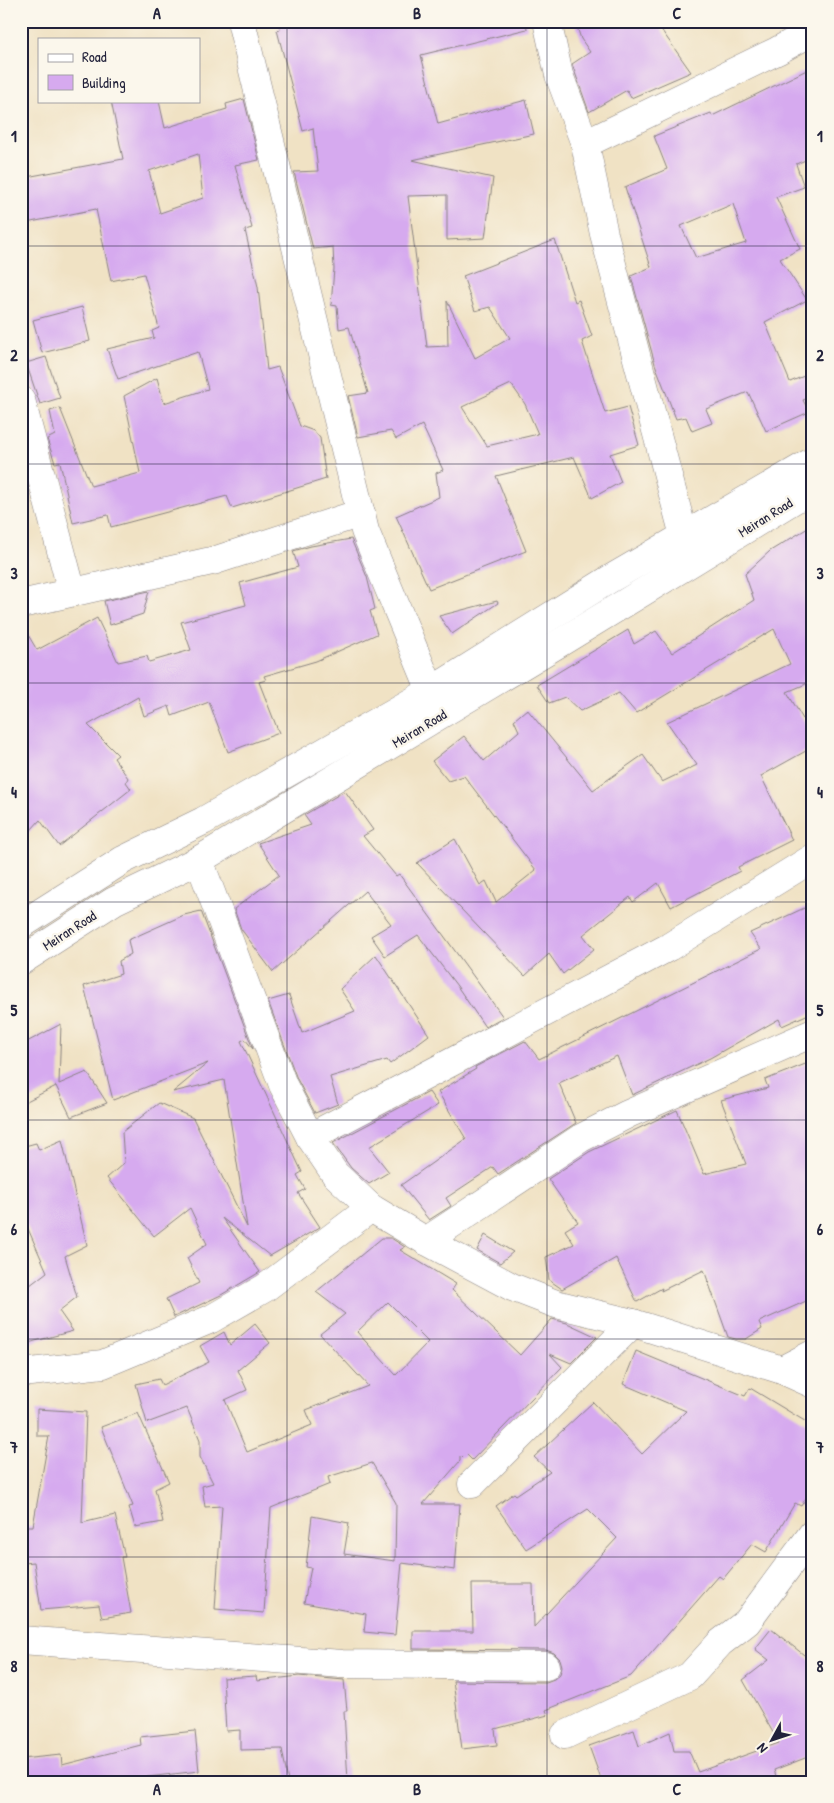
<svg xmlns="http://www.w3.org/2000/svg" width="834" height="1803" font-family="'Patrick Hand',sans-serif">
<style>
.building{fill:#d6aaef;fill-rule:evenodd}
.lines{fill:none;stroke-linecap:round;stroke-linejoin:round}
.minor-casing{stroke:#898280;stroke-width:29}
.secondary-casing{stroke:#898280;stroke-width:29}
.minor{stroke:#fff;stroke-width:28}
.secondary{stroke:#fff;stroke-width:28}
.grid{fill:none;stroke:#22223b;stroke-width:1;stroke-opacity:0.55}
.labels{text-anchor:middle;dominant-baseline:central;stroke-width:5;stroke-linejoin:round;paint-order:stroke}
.street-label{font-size:14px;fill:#22223b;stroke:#fbf7ec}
.neatline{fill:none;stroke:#22223b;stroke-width:2}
.grid-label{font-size:16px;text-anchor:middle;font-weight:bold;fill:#22223b}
</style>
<rect width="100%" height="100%" fill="#fbf7ec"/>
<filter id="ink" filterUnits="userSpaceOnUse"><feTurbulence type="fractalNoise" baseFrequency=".02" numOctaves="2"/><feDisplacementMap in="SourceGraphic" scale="10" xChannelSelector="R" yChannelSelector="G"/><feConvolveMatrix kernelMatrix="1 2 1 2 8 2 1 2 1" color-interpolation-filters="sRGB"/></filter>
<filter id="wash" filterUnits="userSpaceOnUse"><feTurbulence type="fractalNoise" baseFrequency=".0096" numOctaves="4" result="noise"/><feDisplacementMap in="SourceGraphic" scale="20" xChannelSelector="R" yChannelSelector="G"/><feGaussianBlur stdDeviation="1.12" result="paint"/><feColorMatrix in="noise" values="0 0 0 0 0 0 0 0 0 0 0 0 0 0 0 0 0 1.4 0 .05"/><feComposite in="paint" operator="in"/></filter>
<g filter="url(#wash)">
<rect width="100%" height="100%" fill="#f0e2c4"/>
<g id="blocks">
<g class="building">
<path d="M278,21H526L527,29L421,55L438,124L526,100L534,134L412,160L493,178L485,238L447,240V195L408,196L427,347L448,346L447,301L475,358L510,338L490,307L475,311L463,276L555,240L575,302L579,300L592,336L582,341L605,413L628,407L639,445L610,454L621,482L592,498L574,457L496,476L526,551L429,589L396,516L439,497L436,473L443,470L422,425L396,439L391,431L358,437L348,396L368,393L349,327L339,329L337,306L331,305L334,269L333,247L313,249L294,172L318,171L313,128L303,131L277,30L280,29ZM511,384L525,404L538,434L487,446L462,407Z"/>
<polygon points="575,21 655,21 691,72 631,98 627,90 589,112 572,64 590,52 581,39"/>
<path d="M813,67V157L796,164L804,187L776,197L800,249L780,259L807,300L765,322L790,382L813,372V396L803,400L809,412L766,431L748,392L706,409L712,423L692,431L686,417L676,419L655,364L631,276L651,267L625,187L667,169L654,136L711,113L712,116ZM733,204L746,243L696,258L681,226Z"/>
<path d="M244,99L259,160L235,165L252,228L245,230L258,287L267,370L278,367L300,426L314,431L320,438L326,479L232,508L227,496L111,527L108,515L73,523L60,462L55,463L47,439L55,435L50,411L60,408L91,486L140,473L124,396L157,378L164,403L208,389L198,352L118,379L107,349L154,338L152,331L159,328L144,274L111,281L96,209L21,224V178L123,159L111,101H159L165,128L227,109L226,104ZM198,154L203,198L160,213L149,171Z"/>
<polygon points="82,307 90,341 42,353 33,320"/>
<polygon points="46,357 60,398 40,404 26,363"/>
<polygon points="813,525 813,681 787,692 813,736 813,747 761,776 792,840 738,867 740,871 671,907 658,883 633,902 630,897 583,935 594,949 563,974 549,954 525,976 417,863 455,839 480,885 486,881 496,902 536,870 464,776 448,781 432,761 464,736 484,761 519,731 514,720 527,709 593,790 643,755 662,782 697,765 667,722 790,664 774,629 636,713 619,693 580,711 565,697 549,703 537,685 628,630 634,644 656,631 672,653 754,600 745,574 770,551"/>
<polygon points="351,539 367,577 375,609 370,611 377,634 316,661 264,676 266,680 259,682 279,733 228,752 209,702 172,716 169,706 144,716 138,697 88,725 118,755 114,758 128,778 126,782 131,789 59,846 40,820 21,841 21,623 37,650 97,618 118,662 147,656 149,662 191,650 181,622 246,605 240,583 298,567 293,551 311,546"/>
<polygon points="149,591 143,614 110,625 104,601"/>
<polygon points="497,601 498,603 452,634 439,616"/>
<polygon points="345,791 373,830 363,836 396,876 399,874 503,1017 485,1027 457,986 418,935 385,956 371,936 391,924 365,891 273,972 241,929 234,909 279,875 258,843 311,825 304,815"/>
<polygon points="813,904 813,1012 782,1026 779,1019 710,1058 632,1095 617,1056 559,1083 576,1123 498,1174 493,1167 446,1198 451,1206 429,1220 401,1185 466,1139 438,1092 476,1069 475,1067 525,1041 539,1059 761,949 750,933"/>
<polygon points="201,911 253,1049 245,1039 241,1041 302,1172 297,1175 305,1189 298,1193 320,1227 270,1256 222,1218 260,1272 221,1295 174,1317 166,1299 199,1283 187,1258 207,1244 190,1208 154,1236 107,1178 124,1163 122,1132 159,1103 193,1118 247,1227 224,1080 173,1092 208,1063 113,1100 84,986 121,974 119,961 131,954 128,940 184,915"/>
<polygon points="376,955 429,1035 390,1064 387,1060 330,1077 338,1104 315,1113 297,1079 268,1001 289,995 302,1033 355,1011 340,989"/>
<polygon points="61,1024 59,1084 87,1072 107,1103 71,1117 56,1086 21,1104 21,1045"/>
<polygon points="813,1061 813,1298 759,1322 762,1329 746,1339 736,1339 728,1337 704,1270 661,1291 662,1288 637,1302 616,1258 562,1289 549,1280 546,1257 574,1244 565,1230 578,1222 548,1179 589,1152 677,1110 704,1174 746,1164 721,1100 768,1088 765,1080"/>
<polygon points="429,1092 438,1105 369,1147 389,1172 369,1184 351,1168 333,1143"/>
<polygon points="62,1140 87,1245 65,1256 77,1297 59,1311 73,1331 24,1344 21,1330 21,1292 47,1272 25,1222 21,1204 21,1147 36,1143 39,1150"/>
<polygon points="485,1235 513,1252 500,1263 477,1250"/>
<path d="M382,1238H391L405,1247L400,1250L456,1284L452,1290L520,1355L552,1319L567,1323L597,1337L571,1363L550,1354L562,1367L472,1460L466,1454L462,1458L460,1456V1461L423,1504H460L455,1570L402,1563L395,1635L364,1632L366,1614L304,1603L311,1568L306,1567L312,1516L349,1523L344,1554L395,1561L396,1503L372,1463L328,1477L330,1484L271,1508L264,1613L215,1609L222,1506L205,1507L202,1486L213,1483L200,1457V1440L187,1408L147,1423L136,1384L159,1379L162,1385L209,1362L200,1346L224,1332L230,1345L255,1324L270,1343L238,1370L247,1390L225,1400L247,1452L312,1425L306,1410L368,1386L320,1334L345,1314L316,1292ZM388,1302L428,1342L396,1375L357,1332Z"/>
<polygon points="636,1351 745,1396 750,1388 813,1426 813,1487 801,1506 795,1503 766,1552 752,1544 723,1579 719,1576 631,1676 546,1710 548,1715 495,1729 497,1745 462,1749 453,1681 546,1682 554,1679 560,1674 562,1666 560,1659 554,1653 546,1650 413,1649 413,1631 473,1631 472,1584 533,1584 534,1627 617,1538 588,1509 526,1549 496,1506 514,1493 516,1495 550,1472 534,1457 593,1402 642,1454 686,1411 623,1384"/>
<polygon points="37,1409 86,1412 82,1523 115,1515 125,1557 121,1557 131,1613 102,1618 99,1605 41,1610 34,1562 24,1563 21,1533 21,1526 33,1526 49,1436 37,1436"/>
<polygon points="138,1413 169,1482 155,1489 163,1522 135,1527 129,1507 133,1506 101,1427"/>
<polygon points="771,1629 813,1662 813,1755 774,1770 778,1782 602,1782 589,1746 634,1730 639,1746 670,1732 674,1751 689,1751 698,1772 779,1743 743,1680 769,1660 755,1649"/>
<polygon points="256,1676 257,1681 299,1676 344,1680 347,1711 344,1711 348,1782 288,1782 282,1749 240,1750 240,1730 226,1731 223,1678"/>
<polygon points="195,1731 199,1771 139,1778 141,1782 21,1782 21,1759 61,1755 62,1765 141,1745 140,1737"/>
</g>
</g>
</g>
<g filter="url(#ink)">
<use href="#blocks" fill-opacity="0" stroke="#898280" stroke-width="1"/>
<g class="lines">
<g class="minor-casing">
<g id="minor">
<polyline points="241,21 365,531 431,691"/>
<polyline points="547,21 559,75 585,144 604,234 684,536"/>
<polyline points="585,144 777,51 813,31"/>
<polyline points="21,400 72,592"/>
<polyline points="21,604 216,560 361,513"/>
<polyline points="199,860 283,1085 310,1137 335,1174 371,1208 426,1241 512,1287 556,1304 633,1323 782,1370 813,1384"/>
<polyline points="310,1137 669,947 813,858"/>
<polyline points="426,1241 581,1138 628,1114 813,1033"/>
<polyline points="782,1370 813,1354"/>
<polyline points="21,1373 103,1364 211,1319 265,1288 371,1208"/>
<polyline points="472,1484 633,1323"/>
<polyline points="21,1640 342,1664 546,1666"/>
<polyline points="565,1735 690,1676 720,1643 747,1622 813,1533"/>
</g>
</g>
<g class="secondary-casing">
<g id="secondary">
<polyline points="21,925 123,860 203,821 431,691 610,579 813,461"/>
<polyline points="21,961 114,901 199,860 561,642 813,488"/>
</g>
</g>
<use href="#minor" class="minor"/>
<use href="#secondary" class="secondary"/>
</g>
</g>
<path class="grid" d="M287,21V1782M547,21V1782M21,246H813M21,464H813M21,683H813M21,902H813M21,1120H813M21,1339H813M21,1557H813"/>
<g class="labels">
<g class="street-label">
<text transform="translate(765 517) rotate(-32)">Meiran Road</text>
<text transform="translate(419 728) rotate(-31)">Meiran Road</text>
<text transform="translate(69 930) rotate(-33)">Meiran Road</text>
</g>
</g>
<rect width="834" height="1803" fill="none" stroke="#fbf7ec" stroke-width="55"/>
<rect x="38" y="38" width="162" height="65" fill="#fbf7ec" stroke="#a4a2a5"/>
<rect x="48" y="54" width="25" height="8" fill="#ffffff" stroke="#a4a2a5"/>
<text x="82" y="62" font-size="15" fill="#22223b">Road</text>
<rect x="48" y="75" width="25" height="15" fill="#d6aaef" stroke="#a4a2a5"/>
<text x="82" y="88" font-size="15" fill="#22223b">Building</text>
<g transform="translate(772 1740) rotate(230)" stroke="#fbf7ec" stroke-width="4" paint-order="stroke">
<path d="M0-4L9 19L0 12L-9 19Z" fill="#22223b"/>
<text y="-8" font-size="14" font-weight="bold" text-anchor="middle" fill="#22223b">N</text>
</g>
<rect x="28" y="28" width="778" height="1748" class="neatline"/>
<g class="grid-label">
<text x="157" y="19">A</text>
<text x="417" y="19">B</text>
<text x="677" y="19">C</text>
<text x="14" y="142">1</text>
<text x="820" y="142">1</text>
<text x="14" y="361">2</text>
<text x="820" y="361">2</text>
<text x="14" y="579">3</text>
<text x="820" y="579">3</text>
<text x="14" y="798">4</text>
<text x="820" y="798">4</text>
<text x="14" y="1016">5</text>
<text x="820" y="1016">5</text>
<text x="14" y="1235">6</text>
<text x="820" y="1235">6</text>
<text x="14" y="1453">7</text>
<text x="820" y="1453">7</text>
<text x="14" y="1672">8</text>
<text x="820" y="1672">8</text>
<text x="157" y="1795">A</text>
<text x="417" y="1795">B</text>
<text x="677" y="1795">C</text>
</g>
</svg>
